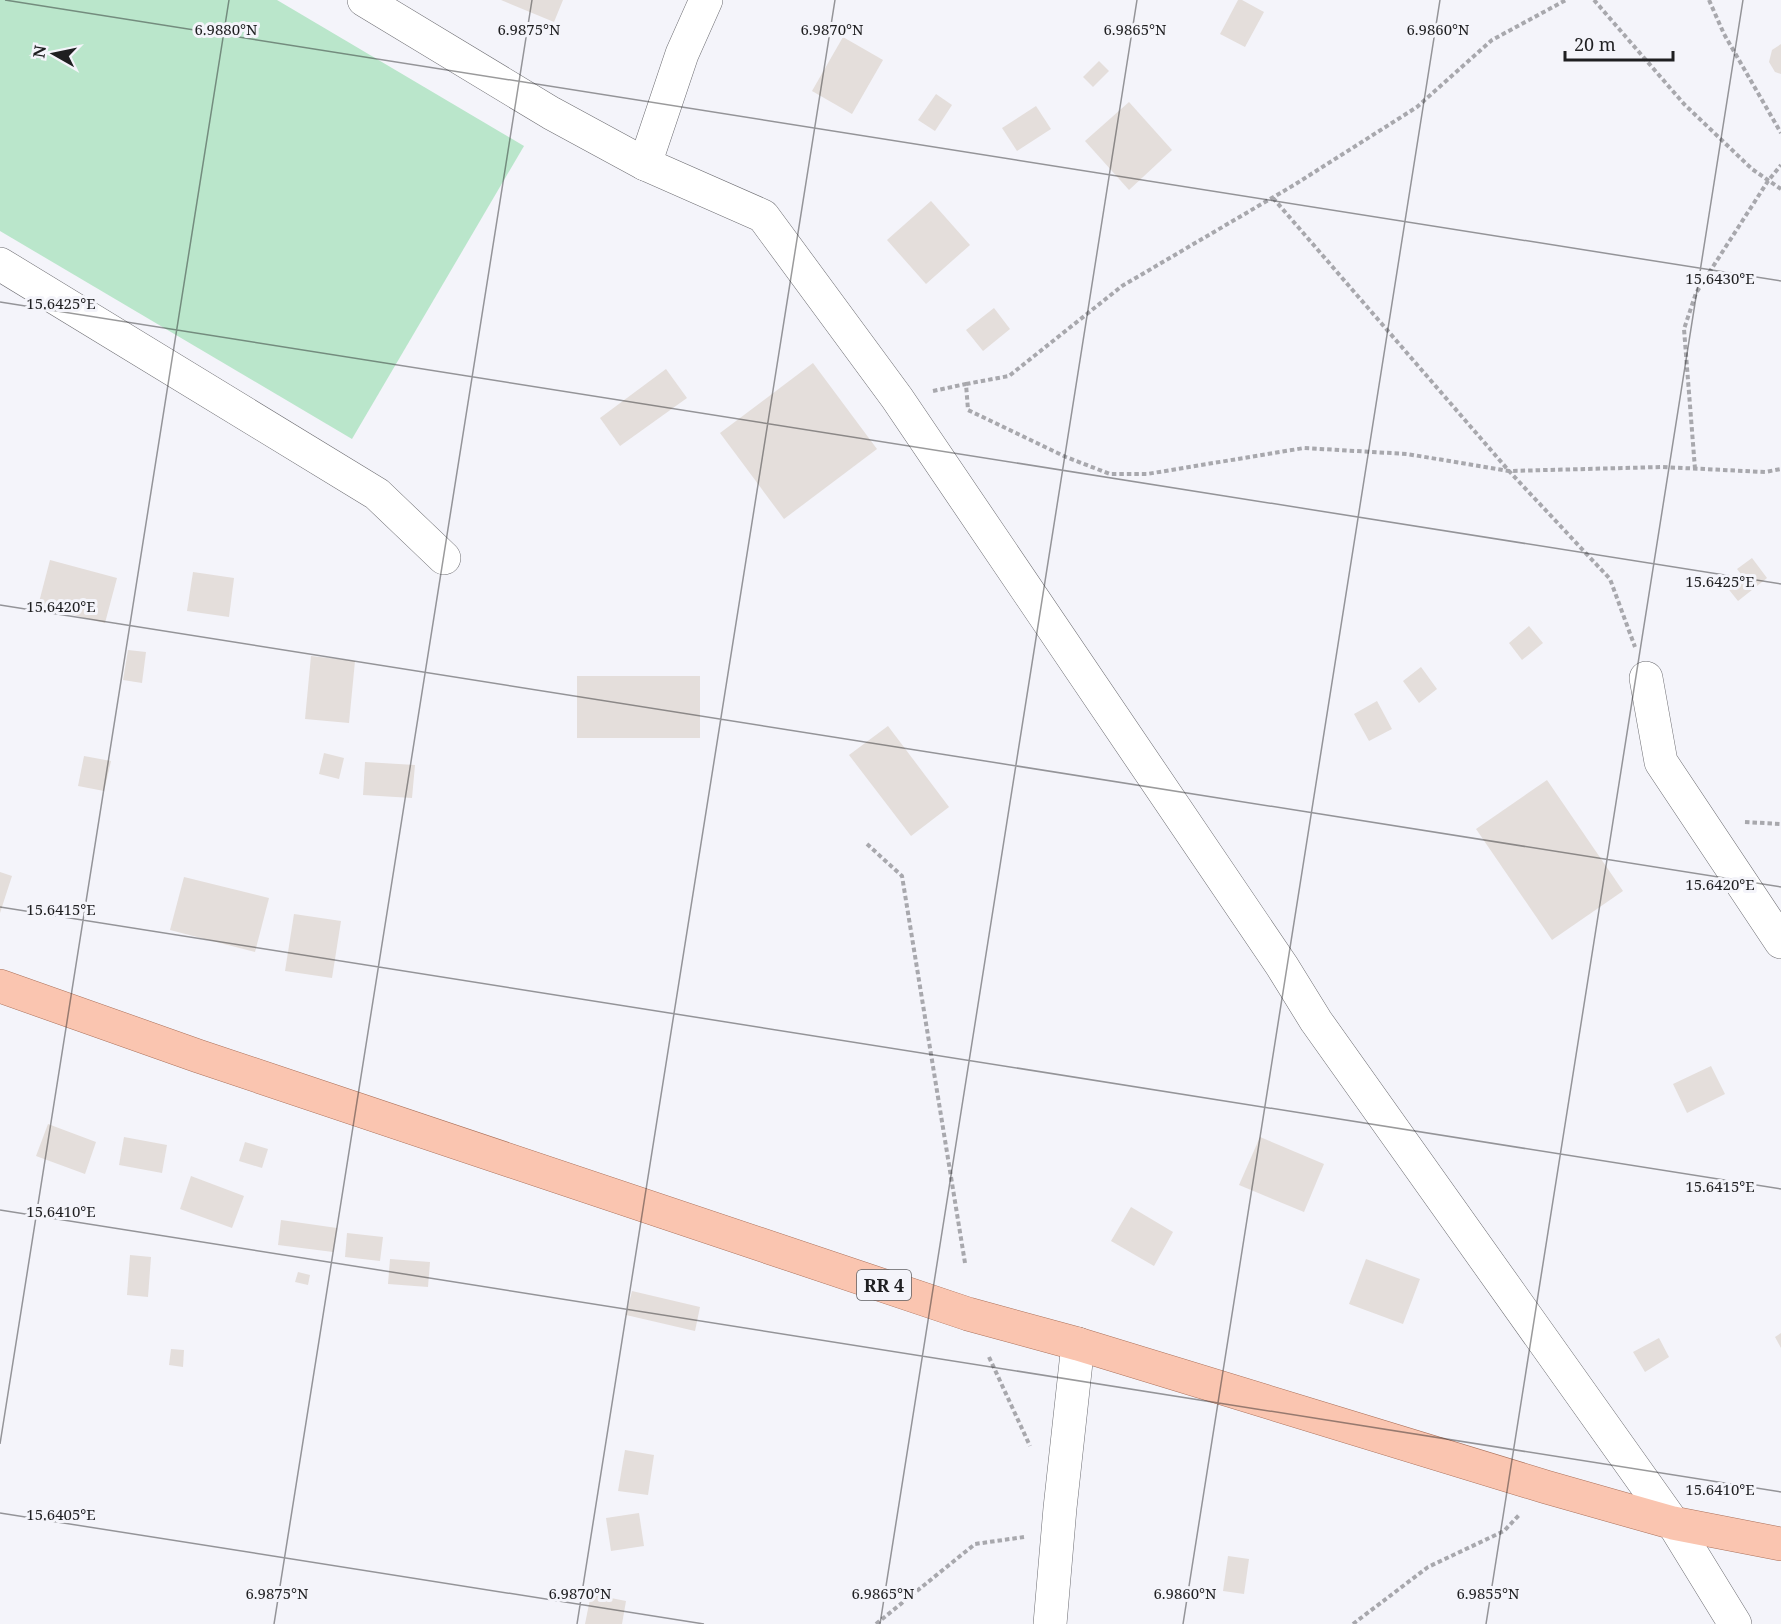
<svg xmlns="http://www.w3.org/2000/svg" width="1781" height="1624" font-family="'Noto Serif',serif">
<style>
.green{fill:#bae6cb}
.building{fill:#e4dedb}
.lines{fill:none;stroke-linecap:round;stroke-linejoin:round}
.minor-casing{stroke:#6d6d72;stroke-width:34}
.major-casing{stroke:#ab725c;stroke-width:34}
.path{stroke:#a8a8ad;stroke-width:4;stroke-dasharray:4.5 3;stroke-linecap:butt}
.minor{stroke:#fff;stroke-width:33}
.major{stroke:#fac5b0;stroke-width:33}
.ticks{fill:none;stroke:#1f1f21;stroke-width:1.5;stroke-opacity:0.45}
.labels{text-anchor:middle;dominant-baseline:central;stroke-width:6;stroke-linejoin:round;paint-order:stroke}
.shield{fill:#f4f4fa;stroke:#5f5f62;stroke-width:1.5}
.shield-label{font-size:18px;font-weight:bold;fill:#1f1f21}
.ticks-label{font-size:15px;text-anchor:middle;fill:#1f1f21;stroke:#f4f4fa;stroke-width:6;stroke-linejoin:round;paint-order:stroke}
</style>
<rect width="100%" height="100%" fill="#f4f4fa"/>
<polygon class="green" points="0,0 277,0 524,146 352,439 0,231"/>
<g class="building">
<polygon points="501,0 563,0 554,22"/>
<polygon points="1238,0 1242,0 1264,12 1245,47 1220,34"/>
<polygon points="843,37 883,60 852,114 812,91"/>
<polygon points="1781,44 1781,74 1775,72 1769,62 1772,50"/>
<polygon points="1099,61 1109,71 1093,87 1083,77"/>
<polygon points="936,94 952,105 935,131 918,120"/>
<polygon points="1129,102 1172,150 1129,190 1085,141"/>
<polygon points="1036,106 1051,129 1017,151 1002,128"/>
<polygon points="931,201 970,245 926,284 887,240"/>
<polygon points="994,308 1010,329 983,351 966,330"/>
<polygon points="813,363 877,449 784,519 720,433"/>
<polygon points="666,369 687,398 620,446 600,418"/>
<polygon points="1752,558 1767,578 1738,601 1726,586 1741,574 1737,569"/>
<polygon points="50,560 117,578 105,623 38,606"/>
<polygon points="193,572 234,578 229,617 187,611"/>
<polygon points="1529,626 1543,643 1522,660 1509,643"/>
<polygon points="128,650 146,652 142,683 123,680"/>
<polygon points="311,656 355,661 349,723 305,719"/>
<polygon points="1421,667 1437,689 1419,703 1403,681"/>
<rect x="577" y="676" width="123" height="62"/>
<polygon points="1377,701 1392,729 1369,741 1354,714"/>
<polygon points="888,726 949,807 911,836 849,755"/>
<polygon points="324,753 344,758 339,779 319,774"/>
<polygon points="84,756 111,761 104,791 78,786"/>
<polygon points="365,762 415,765 412,798 363,795"/>
<polygon points="1547,780 1623,891 1552,940 1476,829"/>
<polygon points="0,872 12,876 0,913"/>
<polygon points="184,877 269,898 255,952 170,930"/>
<polygon points="294,914 341,921 332,978 285,971"/>
<polygon points="1711,1066 1725,1094 1687,1113 1673,1084"/>
<polygon points="48,1124 96,1142 85,1174 36,1156"/>
<polygon points="124,1137 167,1145 162,1173 119,1165"/>
<polygon points="1260,1137 1324,1164 1304,1212 1239,1185"/>
<polygon points="245,1142 268,1149 262,1168 239,1161"/>
<polygon points="191,1176 244,1196 232,1228 180,1209"/>
<polygon points="1131,1207 1173,1232 1154,1266 1111,1241"/>
<polygon points="281,1220 337,1228 333,1252 278,1245"/>
<polygon points="347,1233 383,1237 380,1261 345,1257"/>
<polygon points="130,1255 151,1257 148,1297 127,1295"/>
<polygon points="390,1259 430,1262 428,1287 388,1284"/>
<polygon points="1366,1259 1420,1279 1403,1324 1349,1304"/>
<polygon points="298,1272 310,1275 308,1285 295,1282"/>
<polygon points="632,1291 700,1307 695,1331 626,1315"/>
<polygon points="1781,1333 1781,1348 1775,1337"/>
<polygon points="1659,1338 1669,1357 1645,1372 1633,1352"/>
<polygon points="171,1349 184,1350 183,1367 169,1365"/>
<polygon points="625,1450 654,1455 648,1495 618,1491"/>
<polygon points="639,1513 644,1546 611,1551 606,1518"/>
<polygon points="1228,1556 1249,1559 1244,1594 1223,1591"/>
<polygon points="591,1594 626,1601 622,1624 585,1624"/>
</g>
<g class="lines">
<g class="minor-casing">
<g id="minor">
<polyline points="364,0 551,113 645,164 763,216 897,398 1282,966 1316,1021 1673,1523 1735,1624"/>
<polyline points="645,164 682,54 706,0"/>
<polyline points="0,264 377,494 444,558"/>
<polyline points="1646,678 1661,762 1781,942"/>
<polyline points="1050,1624 1060,1508 1078,1344"/>
</g>
</g>
<g class="major-casing">
<polyline id="major" points="0,986 198,1056 968,1314 1078,1344 1546,1487 1673,1523 1781,1544"/>
</g>
<g class="path">
<polyline points="1594,0 1684,104 1752,169 1781,189"/>
<polyline points="1709,0 1724,34 1781,133"/>
<polyline points="1273,198 1509,471 1610,579 1635,647"/>
<polyline points="966,384 1009,376 1122,286 1294,185 1417,107 1492,40 1566,0"/>
<polyline points="933,391 966,384 968,410 1066,457 1110,474 1147,474 1304,448 1407,454 1509,471 1662,467 1765,472 1781,469"/>
<polyline points="1695,469 1684,329 1696,293 1768,181 1781,165"/>
<polyline points="1745,822 1781,824"/>
<polyline points="867,844 902,876 965,1263"/>
<polyline points="989,1357 1030,1446"/>
<polyline points="876,1624 975,1544 1024,1537"/>
<polyline points="1353,1624 1428,1567 1504,1531 1519,1515"/>
</g>
<use href="#minor" class="minor"/>
<use href="#major" class="major"/>
</g>
<path class="ticks" d="M5,0L1781,281M0,302L1781,584M0,605L1781,887M0,907L1781,1189M0,1210L1781,1492M0,1444L229,0M0,1513L704,1624M274,1624L532,0M577,1624L835,0M880,1624L1137,0M1183,1624L1440,0M1486,1624L1743,0"/>
<g class="labels">
<rect class="shield" x="857" y="1270" width="54" height="30" rx="4.5"/>
<g class="shield-label">
<text x="884" y="1285">RR 4</text>
</g>
</g>
<g class="ticks-label">
<text x="226" y="35">6.9880°N</text>
<text x="529" y="35">6.9875°N</text>
<text x="832" y="35">6.9870°N</text>
<text x="1135" y="35">6.9865°N</text>
<text x="1438" y="35">6.9860°N</text>
<text x="1720" y="284">15.6430°E</text>
<text x="61" y="309">15.6425°E</text>
<text x="1720" y="587">15.6425°E</text>
<text x="61" y="612">15.6420°E</text>
<text x="1720" y="890">15.6420°E</text>
<text x="61" y="915">15.6415°E</text>
<text x="1720" y="1192">15.6415°E</text>
<text x="61" y="1217">15.6410°E</text>
<text x="1720" y="1495">15.6410°E</text>
<text x="61" y="1520">15.6405°E</text>
<text x="277" y="1599">6.9875°N</text>
<text x="580" y="1599">6.9870°N</text>
<text x="883" y="1599">6.9865°N</text>
<text x="1185" y="1599">6.9860°N</text>
<text x="1488" y="1599">6.9855°N</text>
</g>
<g transform="translate(54 54) rotate(279)" stroke="#f4f4fa" stroke-width="4.5" paint-order="stroke">
<path d="M0-4.5L10 22L0 15L-10 22Z" fill="#1f1f21"/>
<text y="-9" font-size="16" font-weight="bold" text-anchor="middle" fill="#1f1f21">N</text>
</g>
<path d="M1565 51v9h108v-9" fill="none" stroke="#1f1f21" stroke-width="3"/>
<text x="1574" y="51" font-size="18" fill="#1f1f21" stroke="#f4f4fa" stroke-width="4.5" paint-order="stroke">20 m</text>
</svg>
